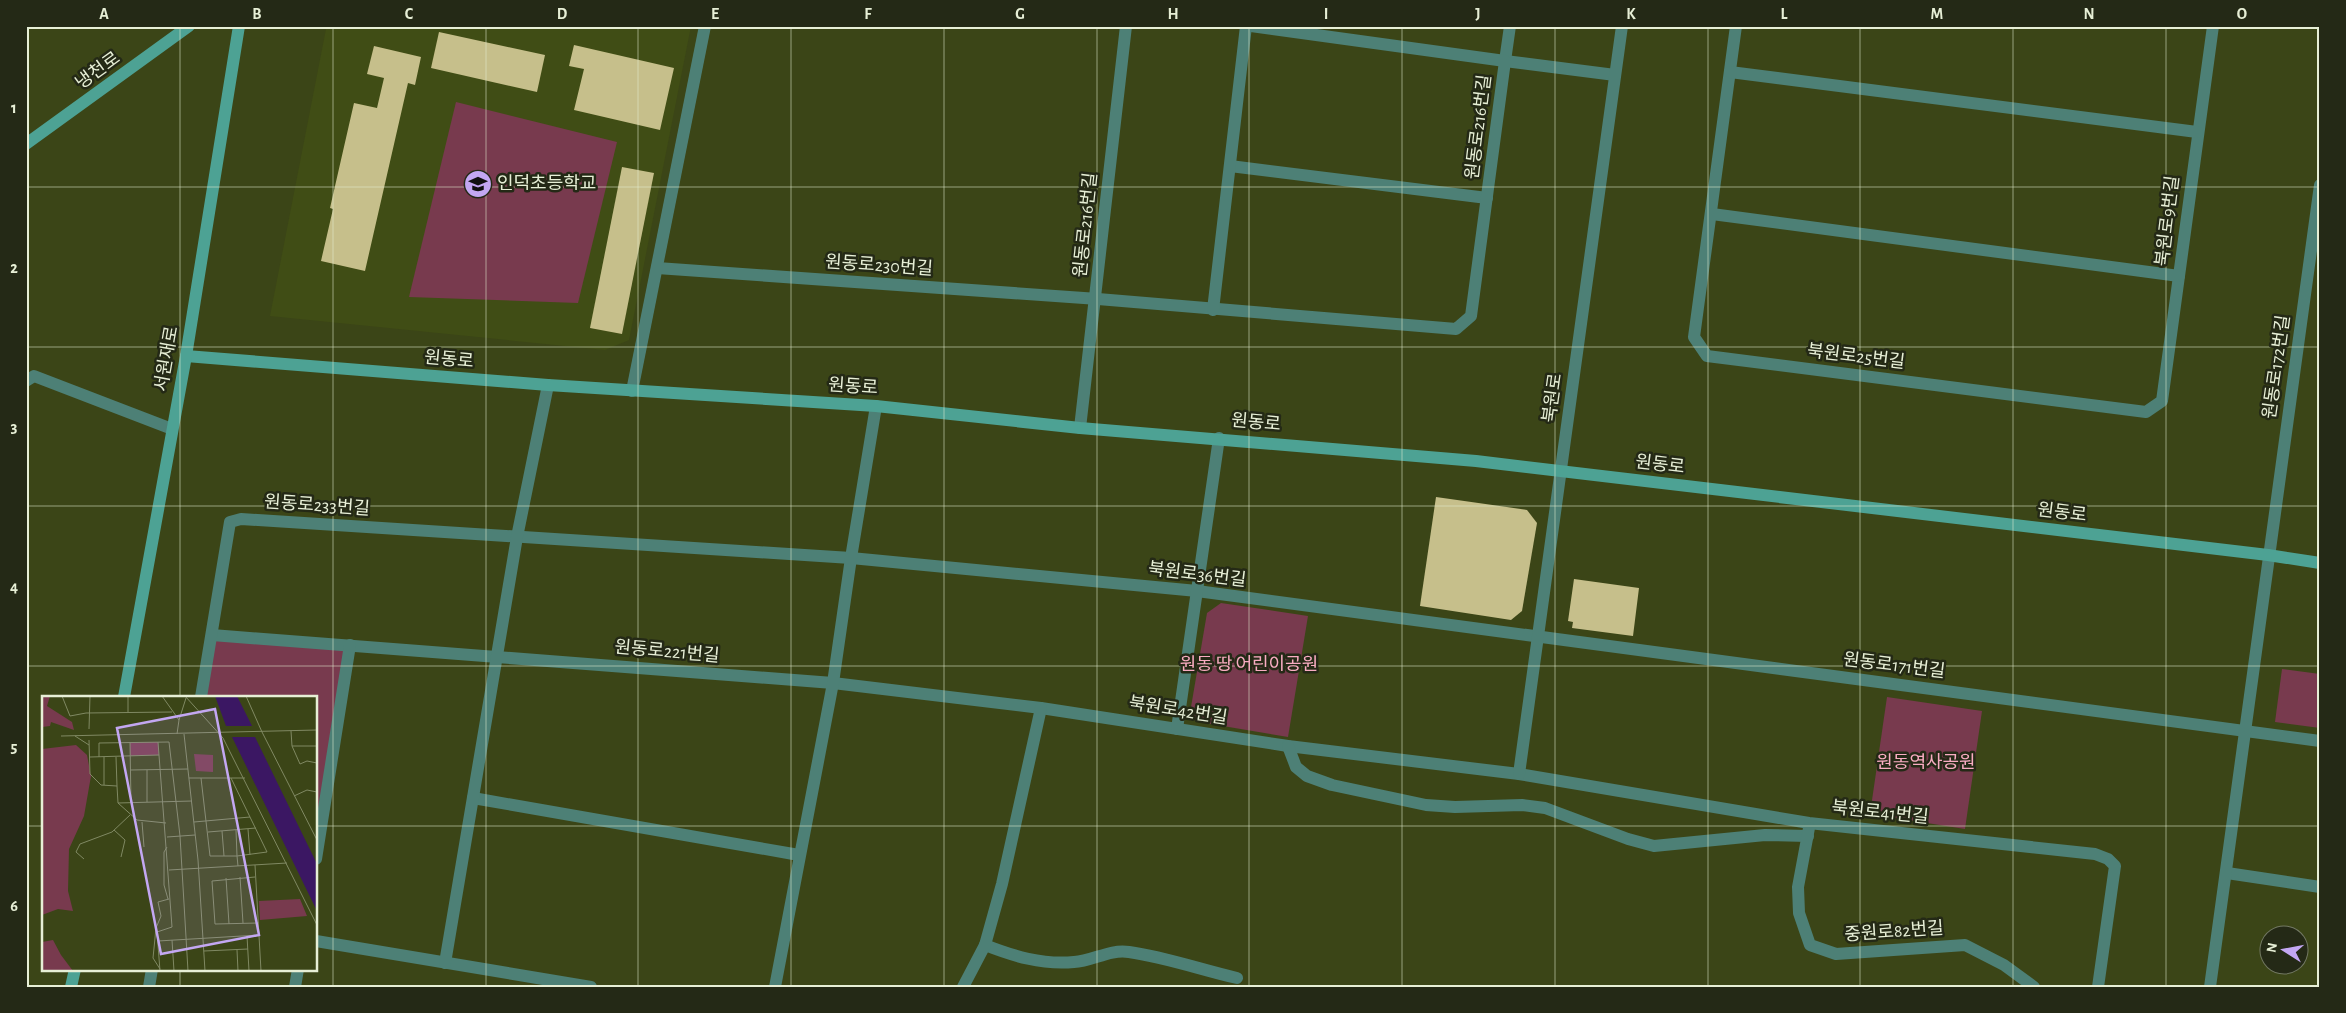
<svg xmlns="http://www.w3.org/2000/svg" width="2346" height="1013" font-family="'Alegreya Sans','Noto Sans KR',sans-serif">
<style>
.built{fill:#404d15}
.green{fill:#783a4e}
.building{fill:#c6bf8b}
.lines{fill:none;stroke-linecap:round;stroke-linejoin:round}
.street{stroke:#4d8076;stroke-width:12}
.secondary{stroke:#4da294;stroke-width:12}
.grid{fill:none;stroke:#e7efd6;stroke-width:1;stroke-opacity:0.55}
.labels{text-anchor:middle;dominant-baseline:central;stroke-width:5;stroke-linejoin:round;paint-order:stroke}
.street-label{font-size:18px;fill:#e7efd6;stroke:#242916}
.poi-label{font-size:18px;fill:#e7efd6;stroke:#242916;text-anchor:start}
.park-label{font-size:18px;fill:#f9acc2;stroke:#242916}
.inset-road{fill:none;stroke:#808963;stroke-width:1}
.view{fill:#c3a7f2;fill-opacity:0.15;stroke:#c3a7f2;stroke-width:2.5}
.inset-edge{fill:none;stroke:#e7efd6;stroke-width:2.5}
.neatline{fill:none;stroke:#e7efd6;stroke-width:2}
.grid-label{font-size:16px;text-anchor:middle;font-weight:bold;fill:#e7efd6}
</style>
<rect width="100%" height="100%" fill="#3b4517"/>
<polygon class="built" points="334,26 691,26 629,340 605,350 270,316 326,29"/>
<g class="green">
<polygon points="456,102 617,142 578,303 409,297"/>
<polygon points="1221,603 1308,616 1288,737 1199,722 1190,713 1207,613"/>
<polygon points="212,635 350,645 316,859 316,697 201,697"/>
<polygon points="2282,669 2320,674 2320,728 2275,722"/>
<polygon points="1887,697 1982,711 1965,829 1870,814"/>
</g>
<g class="building">
<polygon points="439,32 545,55 537,92 431,68"/>
<polygon points="574,45 674,68 660,130 574,110 584,69 569,66"/>
<polygon points="374,46 421,57 415,85 408,83 365,271 321,261 333,209 330,208 354,103 377,108 384,78 367,74"/>
<polygon points="622,167 654,173 622,334 590,328"/>
<polygon points="1436,497 1527,510 1537,523 1522,611 1511,620 1420,606"/>
<polygon points="1574,579 1639,588 1633,636 1572,628 1573,622 1568,621"/>
</g>
<g class="lines">
<g class="street">
<polyline points="1510,26 1505,61 1615,75"/>
<polyline points="1736,26 1694,337 1707,356 2146,412 2162,401 2213,26"/>
<polyline points="1730,72 2197,132"/>
<polyline points="1230,166 1487,198"/>
<polyline points="1712,214 2179,276"/>
<polyline points="657,268 1098,299 1456,329 1471,316 1505,61 1251,26"/>
<polyline points="1213,310 1246,26"/>
<polyline points="26,381 34,376 172,429"/>
<polyline points="632,391 705,26"/>
<polyline points="1080,428 1126,26"/>
<polyline points="212,635 833,683 1041,708 1288,746 1519,774 1809,823 2095,854 2108,859 2115,866 2098,987"/>
<polyline points="201,697 230,522 241,519 851,558 1197,591 2320,741"/>
<polyline points="1177,729 1219,438"/>
<polyline points="1288,746 1296,767 1307,776 1332,785 1426,805 1455,807 1522,805 1545,808 1628,839 1654,846 1765,835 1808,836"/>
<polyline points="1519,774 1622,26"/>
<polyline points="473,798 799,855"/>
<polyline points="1809,828 1798,887 1799,913 1810,945 1836,954 1965,945 2004,965 2034,987"/>
<polyline points="316,859 350,645"/>
<polyline points="2227,873 2320,887"/>
<polyline points="316,941 591,987"/>
<path d="M985,945C1013,956 1042,965 1074,962C1093,961 1109,949 1129,952C1165,957 1202,970 1237,978"/>
<polyline points="445,963 517,537 548,385"/>
<polyline points="149,987 152,969"/>
<polyline points="295,987 298,969"/>
<polyline points="775,987 833,683 851,558 876,406"/>
<polyline points="963,987 985,945 1002,884 1041,708"/>
<polyline points="2210,987 2320,185"/>
</g>
<g class="secondary">
<polyline points="26,144 189,26"/>
<polyline points="186,356 548,385 876,406 1080,428 1476,461 2268,555 2320,563"/>
<polyline points="124,697 186,356 239,26"/>
<polyline points="71,987 75,969"/>
</g>
</g>
<path class="grid" d="M180,26V697M333,26V987M486,26V987M638,26V987M791,26V987M944,26V987M1097,26V987M1249,26V987M1402,26V987M1555,26V987M1708,26V987M1860,26V987M2013,26V987M2166,26V987M26,187H2320M26,347H2320M26,506H2320M26,666H2320M26,826H44M316,826H2320M180,969V987"/>
<defs>
<g id="school-disc" transform="scale(1.4375)"><circle r="9.5" fill="#c3a7f2" stroke="#242916"/><path d="M0-5L7-2L0 1L-7-2ZM-4 1L0 2.5L4 1V4Q0 6-4 4Z" fill="#111"/></g>
</defs>
<g fill-rule="evenodd">
<use href="#school-disc" x="478" y="184"/>
</g>
<g class="labels">
<g class="street-label">
<text transform="translate(98 71) rotate(-36)">냉천로</text>
<text transform="translate(1479 127) rotate(-83)">원동로216번길</text>
<text transform="translate(2168 221) rotate(-83)">북원로9번길</text>
<text transform="translate(1086 225) rotate(-84)">원동로216번길</text>
<text transform="translate(879 266) rotate(4)">원동로230번길</text>
<text transform="translate(1856 357) rotate(7)">북원로25번길</text>
<text transform="translate(167 359) rotate(-80)">서원재로</text>
<text transform="translate(449 360) rotate(5)">원동로</text>
<text transform="translate(2277 367) rotate(-82)">원동로172번길</text>
<text transform="translate(853 387) rotate(4)">원동로</text>
<text transform="translate(1553 398) rotate(-82)">북원로</text>
<text transform="translate(1256 423) rotate(5)">원동로</text>
<text transform="translate(1660 465) rotate(7)">원동로</text>
<text transform="translate(317 506) rotate(4)">원동로233번길</text>
<text transform="translate(2062 513) rotate(7)">원동로</text>
<text transform="translate(1197 575) rotate(7)">북원로36번길</text>
<text transform="translate(667 652) rotate(5)">원동로221번길</text>
<text transform="translate(1894 666) rotate(7)">원동로171번길</text>
<text transform="translate(1178 711) rotate(9)">북원로42번길</text>
<text transform="translate(1880 813) rotate(6)">북원로41번길</text>
<text transform="translate(1894 932) rotate(-4)">중원로82번길</text>
</g>
<g class="poi-label">
<text x="497" y="184">인덕초등학교</text>
</g>
<g class="park-label">
<text x="1249" y="665">원동 땅 어린이공원</text>
<text x="1926" y="763">원동역사공원</text>
</g>
</g>
<g transform="translate(42 696)">
<rect width="275" height="275" fill="#3b4517"/>
<path d="M0,0H8L5,10L30,26L32,34L9,26L8,30L0,31ZM88,46H116L117,59L88,60ZM34,49L45,59L49,80L42,120L27,153L26,195L31,215L16,213L0,219V53ZM152,58L171,59V76L154,75ZM258,203L265,220L218,224L217,205ZM11,244L19,259L31,275H0V246Z" fill="#783a4e"/>
<path d="M173,0H195L210,30H184ZM190,41H213L275,168V215Z" fill="#3b1763"/>
<path class="inset-road" d="M20,0L28,20L44,17L130,16M86,0V16M120,0L137,24L135,38M143,0L181,42L275,229M204,0L220,36M137,24L144,2M47,33L48,0M249,35L250,50H275M220,36L275,144M142,38L156,164L163,275M19,40L275,34M33,40L47,49M47,44L48,78L59,89L75,90L76,107L150,105M88,46L89,107M116,46L130,231L115,236L118,275M250,50L258,68L265,65L275,67M48,61L117,59M57,61V47L127,46L138,140L146,275M62,61V89M74,61L75,90M88,74L146,73M105,74V106M147,82H203M159,82L168,160H195L194,134M189,82L225,156L195,160L196,170M252,100L265,94L275,96M76,107L95,124L124,127M100,126L102,151M152,126L208,121M206,133L208,159M72,134L83,144L79,161M180,135L182,160M166,136L214,132M125,141L153,139M125,151L122,156V189L126,203M42,163L34,156L38,148L70,136L88,119M213,169L219,275M127,174L245,167M198,181L201,227M213,181L170,185L173,228L217,227M184,182L187,228M205,240L207,275M130,244L132,275M116,245L217,239M195,254L196,275M162,255L206,253M118,273L111,262L114,232L119,220L116,206L127,203"/>
<path class="view" d="M173,13L217,239L119,258L75,32Z"/>
<rect width="275" height="275" class="inset-edge"/>
</g>
<rect width="2346" height="1013" fill="none" stroke="#242916" stroke-width="55"/>
<g transform="translate(2284 950) rotate(281)"><circle r="24" fill="#242916" stroke="#727863"/>
<path d="M0-4L9 19L0 12L-9 19Z" fill="#c3a7f2"/>
<text y="-8" font-size="14" font-weight="bold" text-anchor="middle" fill="#e7efd6">N</text>
</g>
<rect x="28" y="28" width="2290" height="958" class="neatline"/>
<g class="grid-label">
<text x="104" y="19">A</text>
<text x="257" y="19">B</text>
<text x="409" y="19">C</text>
<text x="562" y="19">D</text>
<text x="715" y="19">E</text>
<text x="868" y="19">F</text>
<text x="1020" y="19">G</text>
<text x="1173" y="19">H</text>
<text x="1326" y="19">I</text>
<text x="1478" y="19">J</text>
<text x="1631" y="19">K</text>
<text x="1784" y="19">L</text>
<text x="1937" y="19">M</text>
<text x="2089" y="19">N</text>
<text x="2242" y="19">O</text>
<text x="14" y="113">1</text>
<text x="14" y="273">2</text>
<text x="14" y="432">3</text>
<text x="14" y="592">4</text>
<text x="14" y="752">5</text>
<text x="14" y="911">6</text>
</g>
</svg>
